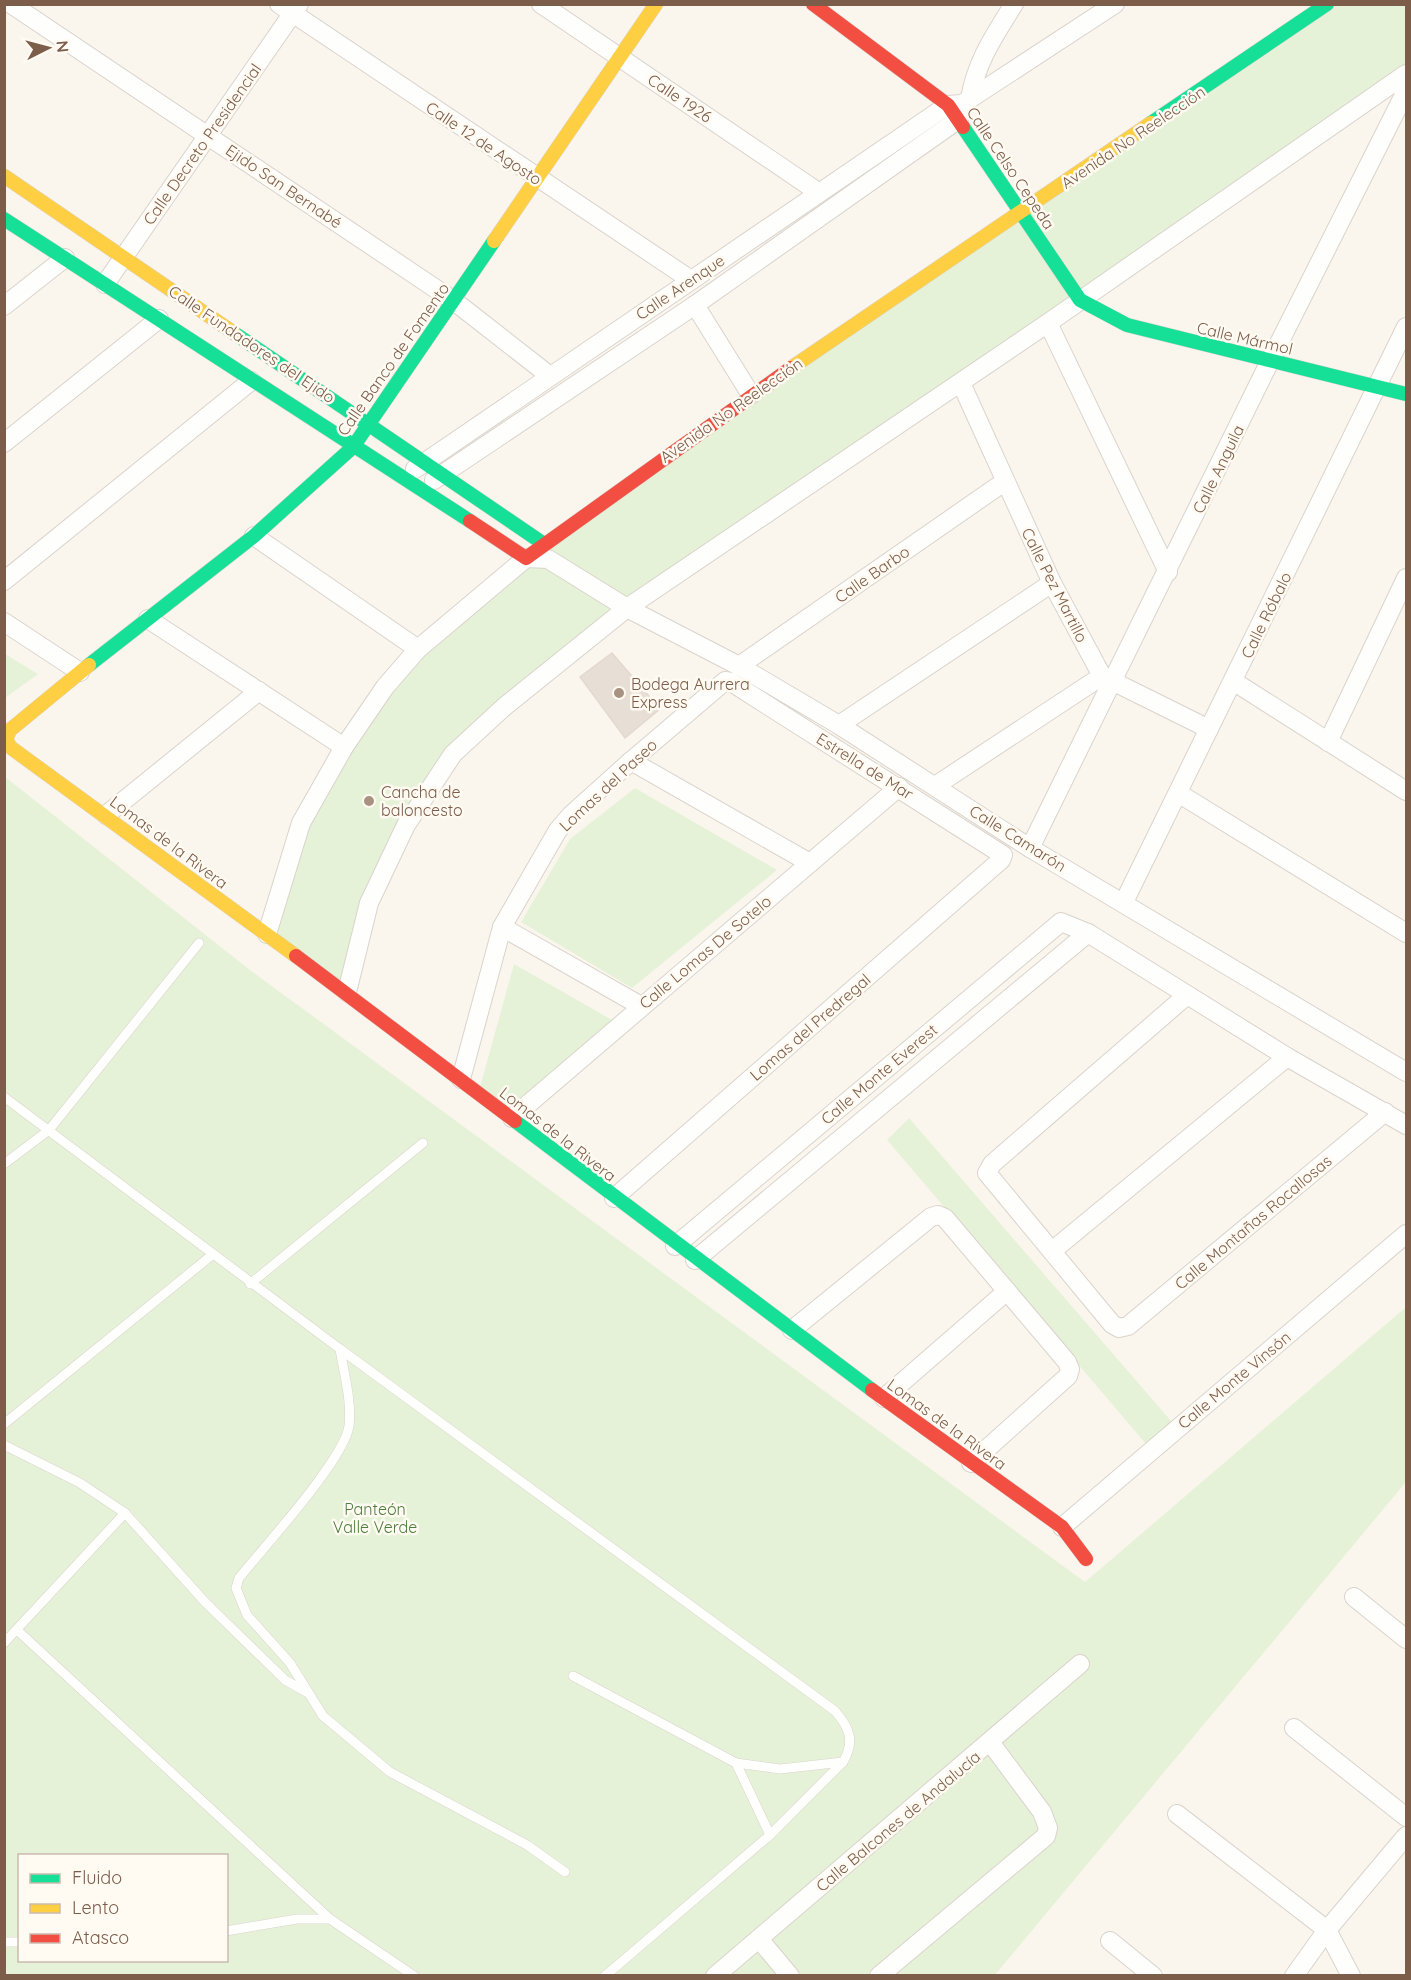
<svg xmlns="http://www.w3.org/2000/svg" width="1411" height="1980" font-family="Quicksand,sans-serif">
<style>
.green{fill:#e6f2d8;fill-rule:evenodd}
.building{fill:#e7ded5;stroke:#e3d9d0;stroke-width:1.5}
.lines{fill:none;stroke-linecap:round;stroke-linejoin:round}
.lane-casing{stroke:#dad3cc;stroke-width:10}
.street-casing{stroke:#dad3cc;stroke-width:20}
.fast-casing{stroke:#dad3cc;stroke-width:15}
.slow-casing{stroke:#dad3cc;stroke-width:15}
.jam-casing{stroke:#dad3cc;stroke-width:15}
.lane{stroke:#fefefc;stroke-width:9}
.street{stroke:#fefefc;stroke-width:18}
.fast{stroke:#16e098;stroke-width:14}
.slow{stroke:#ffcf43;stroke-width:14}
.jam{stroke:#f24e42;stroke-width:14}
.poi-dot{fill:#a89383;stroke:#fffaf2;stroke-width:2}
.labels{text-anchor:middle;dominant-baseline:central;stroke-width:5;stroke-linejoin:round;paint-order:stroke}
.street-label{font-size:16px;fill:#7c5d4a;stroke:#fffaf2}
.poi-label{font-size:16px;fill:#7c5d4a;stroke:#fffaf2;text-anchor:start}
.park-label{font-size:16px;fill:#4e7d3e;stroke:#fffaf2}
</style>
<rect width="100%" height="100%" fill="#faf6ee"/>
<g class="green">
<polygon points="1331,5 1406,5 1406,75 627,608 453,754 369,903 347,992 267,934 301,823 418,649 526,558 621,603 544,544"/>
<polygon points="5,654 38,674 5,698"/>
<path d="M4,776L250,970L1085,1582L1406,1307V1482L995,1975H5ZM20,1856H226V1960H20Z"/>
<polygon points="635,788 777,870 632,988 521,922 570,839"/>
<polygon points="514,964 614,1021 515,1110 480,1087"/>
<polygon points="909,1118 1172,1422 1146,1444 887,1140"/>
</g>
<polygon class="building" points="612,653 660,709 625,738 580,677"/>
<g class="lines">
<g class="lane-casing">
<g id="lane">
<path d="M4,1097L340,1349C344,1374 352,1401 349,1426C344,1460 263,1548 239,1578L236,1588L247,1615L290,1663L323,1716L390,1772L527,1845L565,1872"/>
<polyline points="4,1164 49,1130 199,943"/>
<polyline points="250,1284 423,1143"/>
<path d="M340,1349L835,1711C850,1728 855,1742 843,1762L780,1769L736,1763L573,1676"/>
<polyline points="4,1424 212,1255"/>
<polyline points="4,1445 80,1483 125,1513 4,1643"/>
<polyline points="125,1513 204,1601 285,1680 308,1693"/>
<polyline points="17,1630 330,1919"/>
<polyline points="770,1835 843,1762"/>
<polyline points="226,1931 297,1919 330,1919 414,1976"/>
<polyline points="4,1942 20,1942"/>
<polyline points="605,1976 770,1835 736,1763"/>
</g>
</g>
<g class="street-casing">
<g id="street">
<polyline points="11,4 454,301 550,376"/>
<polyline points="279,4 691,280"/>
<polyline points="541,4 818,192"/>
<path d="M970,99C976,62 994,36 1014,4"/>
<polyline points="105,284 299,4"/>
<polyline points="695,305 751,395"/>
<polyline points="4,306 65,258"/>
<polyline points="1048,323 1168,572"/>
<polyline points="961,383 1052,583 1102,676 1209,729"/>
<polyline points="4,443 159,319"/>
<polyline points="415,469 948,105 962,104 1115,4"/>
<polyline points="434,480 695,305 959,119 961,109"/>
<polyline points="254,536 418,649"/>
<polyline points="4,581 251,381"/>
<polyline points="148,619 344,747"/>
<polyline points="4,622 80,672"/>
<polyline points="739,666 1004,482"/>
<polyline points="1233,681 1406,791"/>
<polyline points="839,725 1052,583"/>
<polyline points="1328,742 1406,578"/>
<polyline points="631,761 810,863"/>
<polyline points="935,786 1102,676"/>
<polyline points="1178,793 1406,933"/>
<polyline points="106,815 259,691"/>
<polyline points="1030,848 1270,361 1406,91"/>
<polyline points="1124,902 1406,327"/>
<polyline points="502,927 641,1006"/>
<polyline points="267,934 301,823 344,747 385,687 418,649 526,558 548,559 627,608 739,666 839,725 1030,848 1406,1072"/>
<polyline points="347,992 369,903 406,825 453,754 504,707 627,608 1048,323 1406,74"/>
<polyline points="1186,996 992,1164 987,1173 1112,1324 1119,1328 1128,1326 1385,1112"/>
<polyline points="461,1079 502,927 558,830 571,815 631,761 725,681 731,682 1003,855 1001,860 614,1198"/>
<polyline points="512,1118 899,787"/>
<polyline points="675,1246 1061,922 1088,933 1287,1057 1406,1125"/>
<polyline points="1052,1251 1287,1057"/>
<polyline points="695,1260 1088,933"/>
<polyline points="792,1330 931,1217 938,1215 945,1218 1067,1362 1070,1369 1068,1376 971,1463"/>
<polyline points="884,1398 1007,1291"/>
<polyline points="1062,1527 1406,1234"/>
<polyline points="1354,1597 1406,1639"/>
<polyline points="1294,1728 1406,1817"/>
<polyline points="1177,1814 1327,1930 1351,1976"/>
<polyline points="759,1939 790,1976"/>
<polyline points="1110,1941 1153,1976"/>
<polyline points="715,1976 1080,1664"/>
<polyline points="879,1976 1046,1836 1048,1828 1042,1812 990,1742"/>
<polyline points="1294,1976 1327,1930 1406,1836"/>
</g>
</g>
<g class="fast-casing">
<g id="fast">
<polyline points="1151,123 1327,4"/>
<polyline points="963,127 1080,300 1127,325 1406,394"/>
<polyline points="4,219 470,521"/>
<polyline points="234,333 544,544"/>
<polyline points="89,665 254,536 353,447 494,241"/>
<polyline points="515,1121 872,1390"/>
</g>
</g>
<g class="slow-casing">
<g id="slow">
<polyline points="4,176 234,333"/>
<polyline points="494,241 656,4"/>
<polyline points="791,368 1151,123"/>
<polyline points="89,665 10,730 6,739 10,747 296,956"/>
</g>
</g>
<g class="jam-casing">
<g id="jam">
<polyline points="813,4 948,105 963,127"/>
<polyline points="470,521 526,558 791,368"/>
<polyline points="296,956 515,1121"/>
<polyline points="872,1390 1062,1527 1086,1559"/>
</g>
</g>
<use href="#lane" class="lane"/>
<use href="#street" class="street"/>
<use href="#fast" class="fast"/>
<use href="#slow" class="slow"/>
<use href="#jam" class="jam"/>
</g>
<g class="poi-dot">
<circle cx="619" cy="693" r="6"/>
<circle cx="369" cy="801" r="6"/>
</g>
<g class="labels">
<g class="street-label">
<text transform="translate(680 98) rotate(34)">Calle 1926</text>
<text transform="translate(1133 137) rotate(-34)">Avenida No Reelección</text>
<text transform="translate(484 143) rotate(34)">Calle 12 de Agosto</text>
<text transform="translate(202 144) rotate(-55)">Calle Decreto Presidencial</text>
<text transform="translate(1011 168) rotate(56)">Calle Celso Cepeda</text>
<text transform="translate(284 186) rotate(34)">Ejido San Bernabé</text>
<text transform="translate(680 287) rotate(-34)">Calle Arenque</text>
<text transform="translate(1245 338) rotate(13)">Calle Mármol</text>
<text transform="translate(252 344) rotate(34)">Calle Fundadores del Ejido</text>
<text transform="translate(393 359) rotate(-55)">Calle Banco de Fomento</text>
<text transform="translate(731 410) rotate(-35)">Avenida No Reelección</text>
<text transform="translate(1218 469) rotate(-64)">Calle Anguila</text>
<text transform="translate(872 574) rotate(-35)">Calle Barbo</text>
<text transform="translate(1055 585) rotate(63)">Calle Pez Martillo</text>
<text transform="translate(1266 615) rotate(-64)">Calle Róbalo</text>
<text transform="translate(865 766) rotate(32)">Estrella de Mar</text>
<text transform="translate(608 785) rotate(-43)">Lomas del Paseo</text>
<text transform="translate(1018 838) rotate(32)">Calle Camarón</text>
<text transform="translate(169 842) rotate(37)">Lomas de la Rivera</text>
<text transform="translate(705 952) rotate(-40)">Calle Lomas De Sotelo</text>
<text transform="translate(810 1027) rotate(-41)">Lomas del Predregal</text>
<text transform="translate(879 1074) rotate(-40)">Calle Monte Everest</text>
<text transform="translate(558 1134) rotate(38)">Lomas de la Rivera</text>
<text transform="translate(1253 1222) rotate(-40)">Calle Montañas Rocallosas</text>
<text transform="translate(1234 1380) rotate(-40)">Calle Monte Vinsón</text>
<text transform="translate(947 1424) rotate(36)">Lomas de la Rivera</text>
<text transform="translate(898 1821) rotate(-40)">Calle Balcones de Andalucía</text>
</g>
<g class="poi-label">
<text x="631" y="684">Bodega Aurrera<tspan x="631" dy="18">Express</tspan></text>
<text x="381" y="792">Cancha de<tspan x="381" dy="18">baloncesto</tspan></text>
</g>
<g class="park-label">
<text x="375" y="1509">Panteón<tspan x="375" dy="18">Valle Verde</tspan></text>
</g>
</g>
<rect width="1411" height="1980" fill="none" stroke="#7c5d4a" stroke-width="12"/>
<rect x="18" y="1854" width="210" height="108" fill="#fffaf2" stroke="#cbbbaf" stroke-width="1.5"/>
<rect x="30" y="1874" width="30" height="9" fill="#16e098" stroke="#cbbbaf" stroke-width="1.5"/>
<text x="72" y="1884" font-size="18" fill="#7c5d4a">Fluido</text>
<rect x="30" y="1904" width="30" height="9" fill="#ffcf43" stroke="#cbbbaf" stroke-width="1.5"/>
<text x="72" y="1914" font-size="18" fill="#7c5d4a">Lento</text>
<rect x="30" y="1934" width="30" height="9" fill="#f24e42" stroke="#cbbbaf" stroke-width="1.5"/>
<text x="72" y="1944" font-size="18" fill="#7c5d4a">Atasco</text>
<g transform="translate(48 48) rotate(84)" stroke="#fffaf2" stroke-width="4.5" paint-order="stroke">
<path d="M0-4.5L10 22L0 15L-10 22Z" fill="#7c5d4a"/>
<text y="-9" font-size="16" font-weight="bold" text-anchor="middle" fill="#7c5d4a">N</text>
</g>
</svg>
